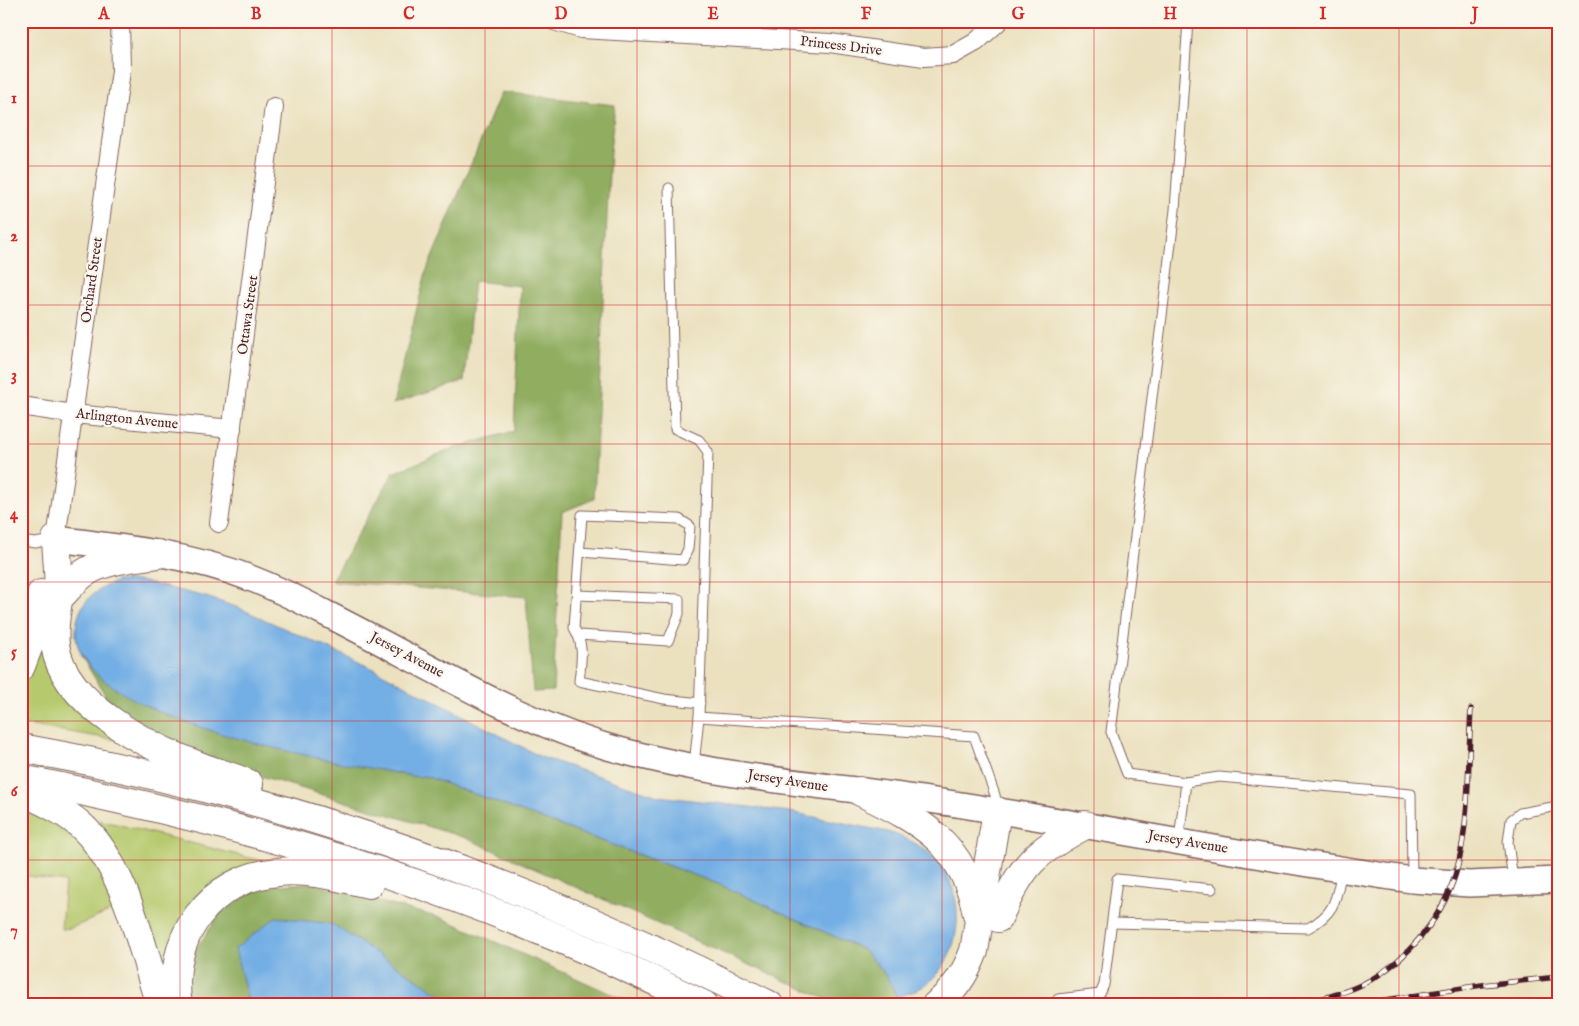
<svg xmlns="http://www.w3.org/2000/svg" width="1579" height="1026" font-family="'IM FELL English',serif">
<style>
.green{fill:#b6c96d;stroke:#80744c}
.forest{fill:#90ad60;stroke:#6d6646}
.water{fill:#73afe4;stroke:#5e6788}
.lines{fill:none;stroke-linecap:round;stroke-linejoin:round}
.service-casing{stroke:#82635f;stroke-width:11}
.minor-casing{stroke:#82635f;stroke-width:20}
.secondary-casing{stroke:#82635f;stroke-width:28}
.trunk-casing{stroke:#82635f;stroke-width:30}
.service{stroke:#fff;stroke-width:9}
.minor{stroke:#fff;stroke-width:18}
.secondary{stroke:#fff;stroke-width:25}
.trunk{stroke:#fff;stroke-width:28}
.rail-casing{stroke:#4a1f2b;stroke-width:5.5}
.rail{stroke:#fbf7ec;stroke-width:4;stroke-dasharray:11;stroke-linecap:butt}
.grid{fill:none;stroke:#d62828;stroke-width:1;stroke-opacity:0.55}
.labels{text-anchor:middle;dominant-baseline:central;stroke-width:4.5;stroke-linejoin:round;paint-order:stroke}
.street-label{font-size:14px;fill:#4a1f2b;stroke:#fbf7ec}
.neatline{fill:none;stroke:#d62828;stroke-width:2}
.grid-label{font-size:16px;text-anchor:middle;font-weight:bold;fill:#d62828}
</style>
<rect width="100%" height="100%" fill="#fbf7ec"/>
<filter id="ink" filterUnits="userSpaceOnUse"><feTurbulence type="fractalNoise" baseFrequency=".02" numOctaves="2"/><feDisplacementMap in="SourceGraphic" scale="10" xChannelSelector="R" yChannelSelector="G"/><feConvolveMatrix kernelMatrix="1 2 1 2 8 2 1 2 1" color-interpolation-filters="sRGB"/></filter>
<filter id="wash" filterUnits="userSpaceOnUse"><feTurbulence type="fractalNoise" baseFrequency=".0096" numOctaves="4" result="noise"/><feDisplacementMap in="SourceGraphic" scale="20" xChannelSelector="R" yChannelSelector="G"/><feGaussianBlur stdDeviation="1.12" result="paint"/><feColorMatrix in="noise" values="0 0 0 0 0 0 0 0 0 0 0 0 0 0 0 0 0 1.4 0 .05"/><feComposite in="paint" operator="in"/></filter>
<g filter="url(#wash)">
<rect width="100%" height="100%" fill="#ebe1bf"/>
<g class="green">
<polygon points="42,648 117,740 21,724 21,680"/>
<polygon points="21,804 68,825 100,862 114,910 71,928 61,929 65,882 21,875"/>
<polygon points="100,820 270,863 226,875 163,975 116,850"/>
</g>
<g class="forest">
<polygon points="501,92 615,105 610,152 594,499 562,512 553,691 533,692 526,597 331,581 393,473 451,449 514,431 520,286 474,281 464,381 393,404 426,272"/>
<path d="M80,654C131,713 203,730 276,747C323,758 370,768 418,777L425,776L721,885L862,949C878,964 889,977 897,997L888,1005H839L466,838L204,759L112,706Z"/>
<polygon points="310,883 444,919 636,1005 191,1005 186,995 193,953 220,914 261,886"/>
</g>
<g class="water">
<path d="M117,581H140L206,597L239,608L374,669L541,757L658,796L790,812L888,832C904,837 920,844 932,856C969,890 965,959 922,987C915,992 905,994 897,997C889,977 878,964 862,949L721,885L425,776L418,777C350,764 69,722 76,629C78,603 94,590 117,581Z"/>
<polygon points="276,917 332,924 457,1005 249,1005 235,949"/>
</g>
</g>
<g filter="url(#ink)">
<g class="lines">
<g class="service-casing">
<g id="service">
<polyline points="669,188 675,429 699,440 708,452 699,717 974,736 995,795 997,808"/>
<polyline points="21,541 35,543 53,540"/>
<path d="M580,552L683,560L688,549L690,526L679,519L582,515L574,628C585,645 581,662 579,681L664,699L700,703"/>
<polyline points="577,595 679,599 679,614 668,641 579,635"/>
<polyline points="694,766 699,717"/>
<polyline points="1186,782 1219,777 1411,794 1412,879"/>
<polyline points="1179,840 1186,782 1127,774 1111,732 1175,210 1188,21"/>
<polyline points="1513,880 1508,842 1511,820 1520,813 1558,806"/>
<path d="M1112,923L1308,928C1336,913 1336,899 1342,870"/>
<polyline points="1058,999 1100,994 1104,985 1117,879 1212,889"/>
</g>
</g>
<g class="minor-casing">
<g id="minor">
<polyline points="554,21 581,29 830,43 924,57 953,55 976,42 999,21"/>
<polyline points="21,406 73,414 232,429"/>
<polyline points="219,523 274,107"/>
<polyline points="56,539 121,71 120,21"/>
</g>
</g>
<g class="secondary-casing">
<path id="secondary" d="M56,539C121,547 188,554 250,578C276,588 302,601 327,614C419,660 509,717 608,747C713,777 822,784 929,800C1091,824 1250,857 1412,880L1469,884L1558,880"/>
</g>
<g class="trunk-casing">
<g id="trunk">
<path d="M56,539C57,559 60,581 58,600C56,616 53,629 55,645C64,706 151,748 202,767C218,773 234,777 249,784"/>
<path d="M58,599C67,590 74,581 83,574C104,559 134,558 158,554"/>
<polyline points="21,666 34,632 41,594"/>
<path d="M21,748C283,794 532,885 769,1005"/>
<path d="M21,779C257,824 489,897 704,1005"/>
<path d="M21,791C41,800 61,809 78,823C124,861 142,948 160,1005"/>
<path d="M859,791C920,821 964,842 977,914"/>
<path d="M998,918C1023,865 1032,853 1085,825"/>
<path d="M178,1005C166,938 210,878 278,872C309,869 338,877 369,884"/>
<path d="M936,1005C954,991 966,973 974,951L997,811"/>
</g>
</g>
<use href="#service" class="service"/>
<use href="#minor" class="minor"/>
<use href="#secondary" class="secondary"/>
<use href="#trunk" class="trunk"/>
<g class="rail-casing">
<g id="rail">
<path d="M1298,1005C1320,999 1343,994 1363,984C1408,961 1446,914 1458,865C1470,817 1468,759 1471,709"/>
<polyline points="1354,1005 1482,985 1558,977"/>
</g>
</g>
<use href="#rail" class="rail"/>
</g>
</g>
<path class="grid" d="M180,21V1005M332,21V1005M485,21V1005M637,21V1005M790,21V1005M942,21V1005M1094,21V1005M1247,21V1005M1399,21V1005M21,166H1558M21,305H1558M21,444H1558M21,582H1558M21,721H1558M21,860H1558"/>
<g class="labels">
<g class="street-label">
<text transform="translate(841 46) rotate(7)">Princess Drive</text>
<text transform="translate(92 280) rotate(-82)">Orchard Street</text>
<text transform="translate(248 315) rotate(-82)">Ottawa Street</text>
<text transform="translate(127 419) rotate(6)">Arlington Avenue</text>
<text transform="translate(407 655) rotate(28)">Jersey Avenue</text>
<text transform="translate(788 781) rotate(9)">Jersey Avenue</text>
<text transform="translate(1188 842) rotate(10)">Jersey Avenue</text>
</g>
</g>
<rect width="1579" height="1026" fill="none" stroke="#fbf7ec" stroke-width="55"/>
<rect x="28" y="28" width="1524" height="970" class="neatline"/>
<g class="grid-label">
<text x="104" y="19">A</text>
<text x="256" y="19">B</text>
<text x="409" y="19">C</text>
<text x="561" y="19">D</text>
<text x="713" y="19">E</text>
<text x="866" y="19">F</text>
<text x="1018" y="19">G</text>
<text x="1170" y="19">H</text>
<text x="1323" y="19">I</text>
<text x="1475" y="19">J</text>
<text x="14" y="103">1</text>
<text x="14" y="241">2</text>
<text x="14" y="380">3</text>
<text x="14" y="519">4</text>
<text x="14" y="657">5</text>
<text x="14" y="796">6</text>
<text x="14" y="935">7</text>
</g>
</svg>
